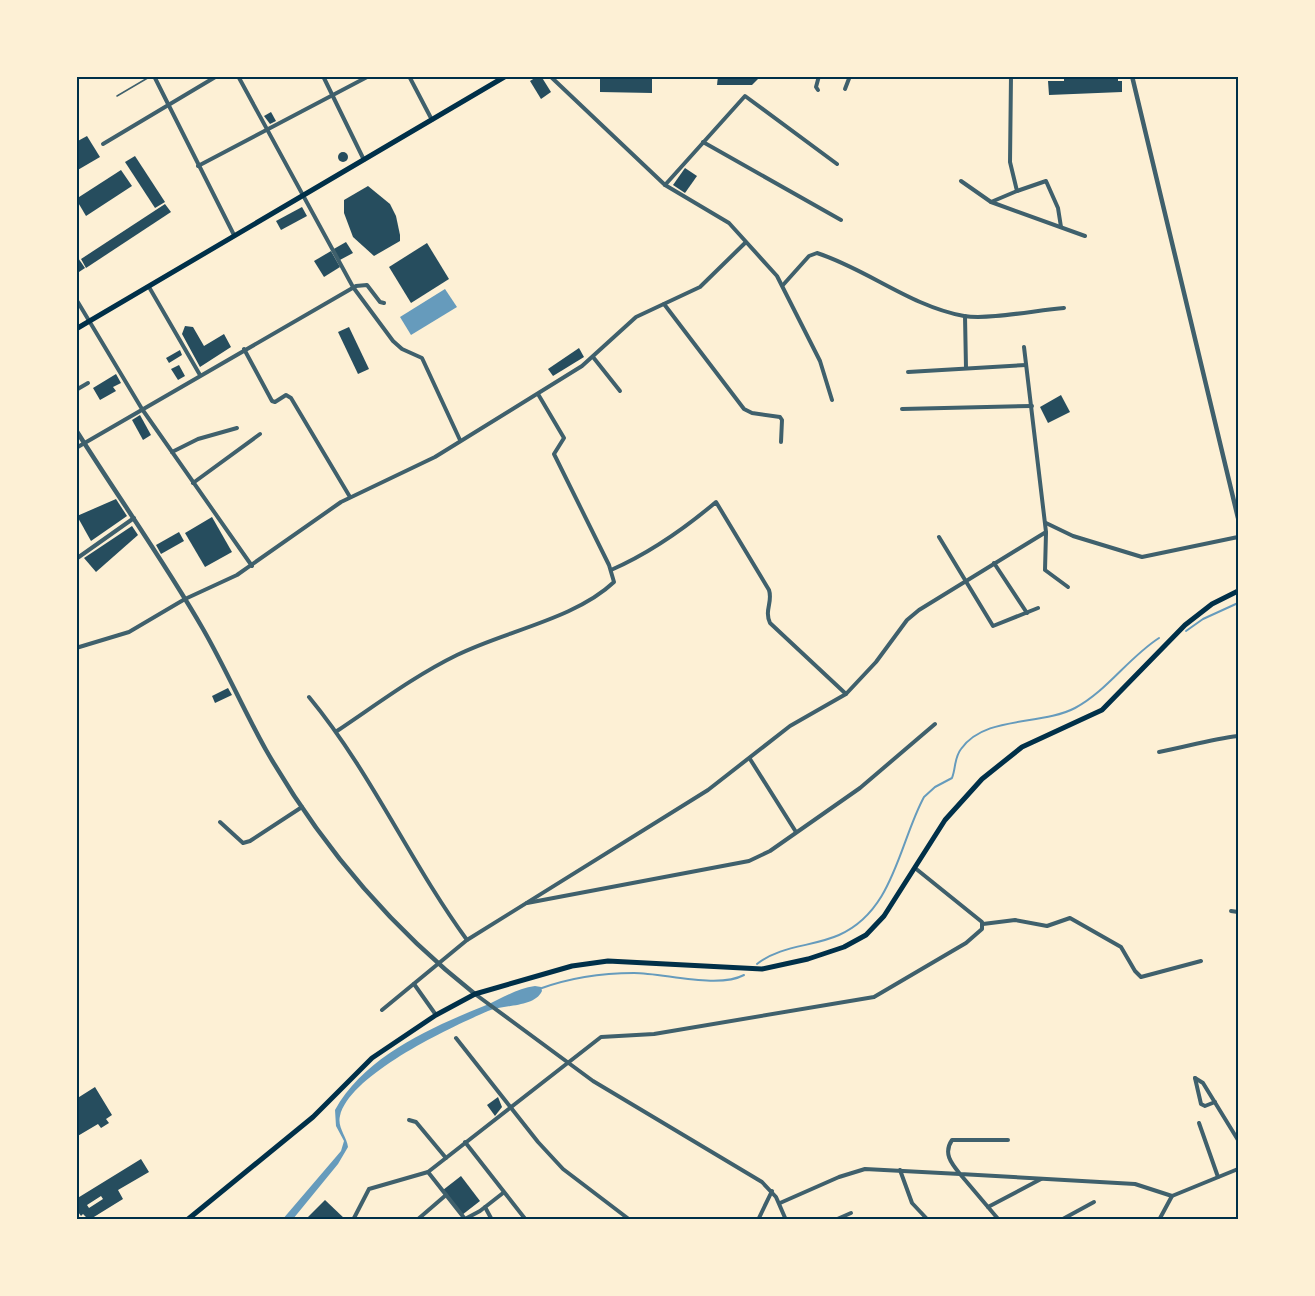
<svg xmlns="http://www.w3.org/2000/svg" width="1315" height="1296" font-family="Rubik,sans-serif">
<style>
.water{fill:#669bbc}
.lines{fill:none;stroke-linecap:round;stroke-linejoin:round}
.stream{stroke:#669bbc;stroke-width:2}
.building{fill:#264d5e;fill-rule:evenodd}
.service{stroke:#3f606c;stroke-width:1.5}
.minor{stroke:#3f606c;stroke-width:4}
.tertiary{stroke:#3f606c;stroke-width:4.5}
.secondary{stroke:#003049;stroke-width:5}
.primary{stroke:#003049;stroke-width:5}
.neatline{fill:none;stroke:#003049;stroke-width:2}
</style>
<rect width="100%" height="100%" fill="#fdf0d5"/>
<g class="water">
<polygon points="445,289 457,307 411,335 400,317"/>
<path d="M535,986L541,987L542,991C534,1008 504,1004 488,1011C451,1027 350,1074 340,1116C337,1127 347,1137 348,1147L338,1164L293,1219L282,1220L341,1151L344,1141L336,1126L335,1110C365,1056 430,1028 484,1006C501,999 517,988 535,986Z"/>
</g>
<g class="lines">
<g class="stream">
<polyline points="1186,631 1203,619 1238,603"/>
<path d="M757,964C781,945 812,947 839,935C894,911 899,843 924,797L935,787L952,778C956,768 954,758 961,749C985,715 1041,726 1075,708C1107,691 1128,658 1159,638"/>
<path d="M539,989C569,978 602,973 634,973C664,973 718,989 744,975"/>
</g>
</g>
<g class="building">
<polygon points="538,76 541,76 551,92 541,99 530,81"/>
<polygon points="600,76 652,76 652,93 600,92"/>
<polygon points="718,76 761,76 752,85 717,85"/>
<polygon points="1064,76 1118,76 1118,81 1122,81 1122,92 1049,95 1048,81 1064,81"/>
<polygon points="271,112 276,121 270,124 264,116"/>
<polygon points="87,136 100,157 76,171 76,142"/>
<circle cx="343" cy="157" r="5"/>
<polygon points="135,156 165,202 155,208 125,162"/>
<polygon points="685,168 697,176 685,193 673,185"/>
<polygon points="121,170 132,186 86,216 76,199"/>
<polygon points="368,186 390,204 396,216 400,235 400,241 374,256 353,237 344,213 344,200"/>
<polygon points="165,204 171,212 86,268 81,259"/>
<polygon points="302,207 307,216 281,230 276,221"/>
<polygon points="346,242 353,253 338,261 332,250"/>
<polygon points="427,243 449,279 411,303 389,267"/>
<polygon points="331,251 340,267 324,277 314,261"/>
<polygon points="76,255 85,268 76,274"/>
<polygon points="185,326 193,327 204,346 224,334 231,347 200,367 182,334"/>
<polygon points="349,327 369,369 358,374 338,332"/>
<polygon points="579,348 584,357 553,376 548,369"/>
<polygon points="180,350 182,355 169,363 166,358"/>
<polygon points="179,365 185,376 178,380 171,369"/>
<polygon points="116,374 121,383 113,387 116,391 100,400 93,388"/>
<polygon points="1061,395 1070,412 1048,423 1040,407"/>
<polygon points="140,415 151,435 143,440 132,420"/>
<polygon points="116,499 127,516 91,541 77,516"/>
<polygon points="212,517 232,552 205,567 185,533"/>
<polygon points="132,526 138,535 96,572 84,558"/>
<polygon points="179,532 184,541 161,554 156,545"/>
<polygon points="228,688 232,695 215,703 212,696"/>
<polygon points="95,1087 112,1115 106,1119 109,1123 101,1128 98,1124 76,1137 76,1099"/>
<polygon points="498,1097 502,1107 495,1116 487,1105"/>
<path d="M141,1159L149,1172L118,1190L123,1199L89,1220L83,1214L81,1216L76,1209V1199ZM101,1196L103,1199L89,1208L87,1205Z"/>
<polygon points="461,1176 480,1201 462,1215 443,1190"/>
<polygon points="325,1200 346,1220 307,1218"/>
</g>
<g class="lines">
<polyline class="service" points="117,96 151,76"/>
<g class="minor">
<polyline points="154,76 234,235"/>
<polyline points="238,76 353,287 393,341 402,349 422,358 460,440"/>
<polyline points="323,76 364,160"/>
<polyline points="409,76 432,120"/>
<polyline points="550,76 665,185 729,223 777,276 820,361 832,400"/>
<polyline points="845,89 850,76"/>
<polyline points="818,90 816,87 819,76"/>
<polyline points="703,142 841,220"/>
<polyline points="103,144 217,76"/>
<polyline points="198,166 369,76"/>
<polyline points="961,181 991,202 1085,236"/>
<polyline points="665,185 745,96 837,164"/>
<polyline points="1017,191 1046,181 1058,208 1061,227"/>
<polyline points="991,202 1017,191 1010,162 1011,76"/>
<path d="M783,285L809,256L817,253C867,269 910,306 964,316C989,320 1037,310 1064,308"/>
<polyline points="149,287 200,375"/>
<polyline points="76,299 142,409 252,566"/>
<polyline points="664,304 744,409 752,413 780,417 782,420 781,442"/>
<polyline points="965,316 966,368"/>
<polyline points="244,349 272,401 275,402 286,395 291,398 350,497"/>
<polyline points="593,357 620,391"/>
<polyline points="908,372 1026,365"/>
<polyline points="76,390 88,383"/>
<polyline points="902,409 1032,406"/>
<polyline points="76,448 356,286 367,285 380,302 384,303"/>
<polyline points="172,452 198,439 237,428"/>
<polyline points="193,483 260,434"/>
<polyline points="1046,523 1073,536 1142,557 1238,537"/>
<polyline points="1046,533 1045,570 1068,587"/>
<polyline points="939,537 993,626 1038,608"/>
<polyline points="76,559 134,518"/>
<polyline points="994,563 1027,613"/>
<path d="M611,570C650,553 684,529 716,502L769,590C773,602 764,610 770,623L846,694"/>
<polyline points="76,648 129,632 185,599 237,575 341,502 435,457 582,366 636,317 700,287 745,243"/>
<path d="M309,697C371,772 410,862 467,940"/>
<path d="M337,731C376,705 414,676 457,655C505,631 575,619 614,582L609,565L554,454L564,438L538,394"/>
<path d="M1159,752C1186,747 1211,739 1238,736"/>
<polyline points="750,759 796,832"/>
<polyline points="220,822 243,843 250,841 302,807"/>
<polyline points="527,903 749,861 770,851 860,788 935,724"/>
<polyline points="1231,911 1238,912"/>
<polyline points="983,924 1015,920 1047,926 1070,918 1121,947 1135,971 1141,977 1201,961"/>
<polyline points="414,984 436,1015"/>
<polyline points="475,994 593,1081 762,1182 776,1197 786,1220"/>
<polyline points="382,1010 467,940 708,790 790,726 846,694 876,662 907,620 919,610 1046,532 1024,347"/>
<polyline points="456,1038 538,1142 563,1169 630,1220"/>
<polyline points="1195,1078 1203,1083 1238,1140"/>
<polyline points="1195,1078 1201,1104 1205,1106 1215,1102"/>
<polyline points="409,1120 416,1122 446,1158"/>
<polyline points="1199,1123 1218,1177"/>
<path d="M1008,1140H952C943,1153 951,1163 960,1174L1135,1184L1172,1196"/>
<polyline points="465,1142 526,1220"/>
<polyline points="900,1170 912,1203 928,1220"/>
<polyline points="428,1172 465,1219 480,1211 503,1193"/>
<polyline points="780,1203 839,1177 865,1169 960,1174 999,1220"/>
<polyline points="485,1207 492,1220"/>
<polyline points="988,1207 1041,1179"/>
<polyline points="353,1220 369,1189 428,1172 601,1037 654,1034 874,997 966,943 982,929 982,922 915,868"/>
<polyline points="417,1220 446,1195"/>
<polyline points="758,1220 772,1191"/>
<polyline points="835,1220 851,1213"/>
<polyline points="1061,1220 1094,1202"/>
<polyline points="1159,1220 1172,1196 1238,1169"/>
</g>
<g class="tertiary">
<polyline points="1132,76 1238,518"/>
<path d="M76,430C118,497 164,561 203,629C226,669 244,711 266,750C320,844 390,927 475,994"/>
</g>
<polyline class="secondary" points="187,1220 313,1117 372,1058 436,1015 475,994 572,966 608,961 762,969 808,959 844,947 866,935 884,916 945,820 982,779 1022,747 1102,710 1185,625 1212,604 1238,591"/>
<polyline class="primary" points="76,329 506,76"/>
</g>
<rect width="1315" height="1296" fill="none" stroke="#fdf0d5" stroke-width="156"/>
<rect x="78" y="78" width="1159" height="1140" class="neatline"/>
</svg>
